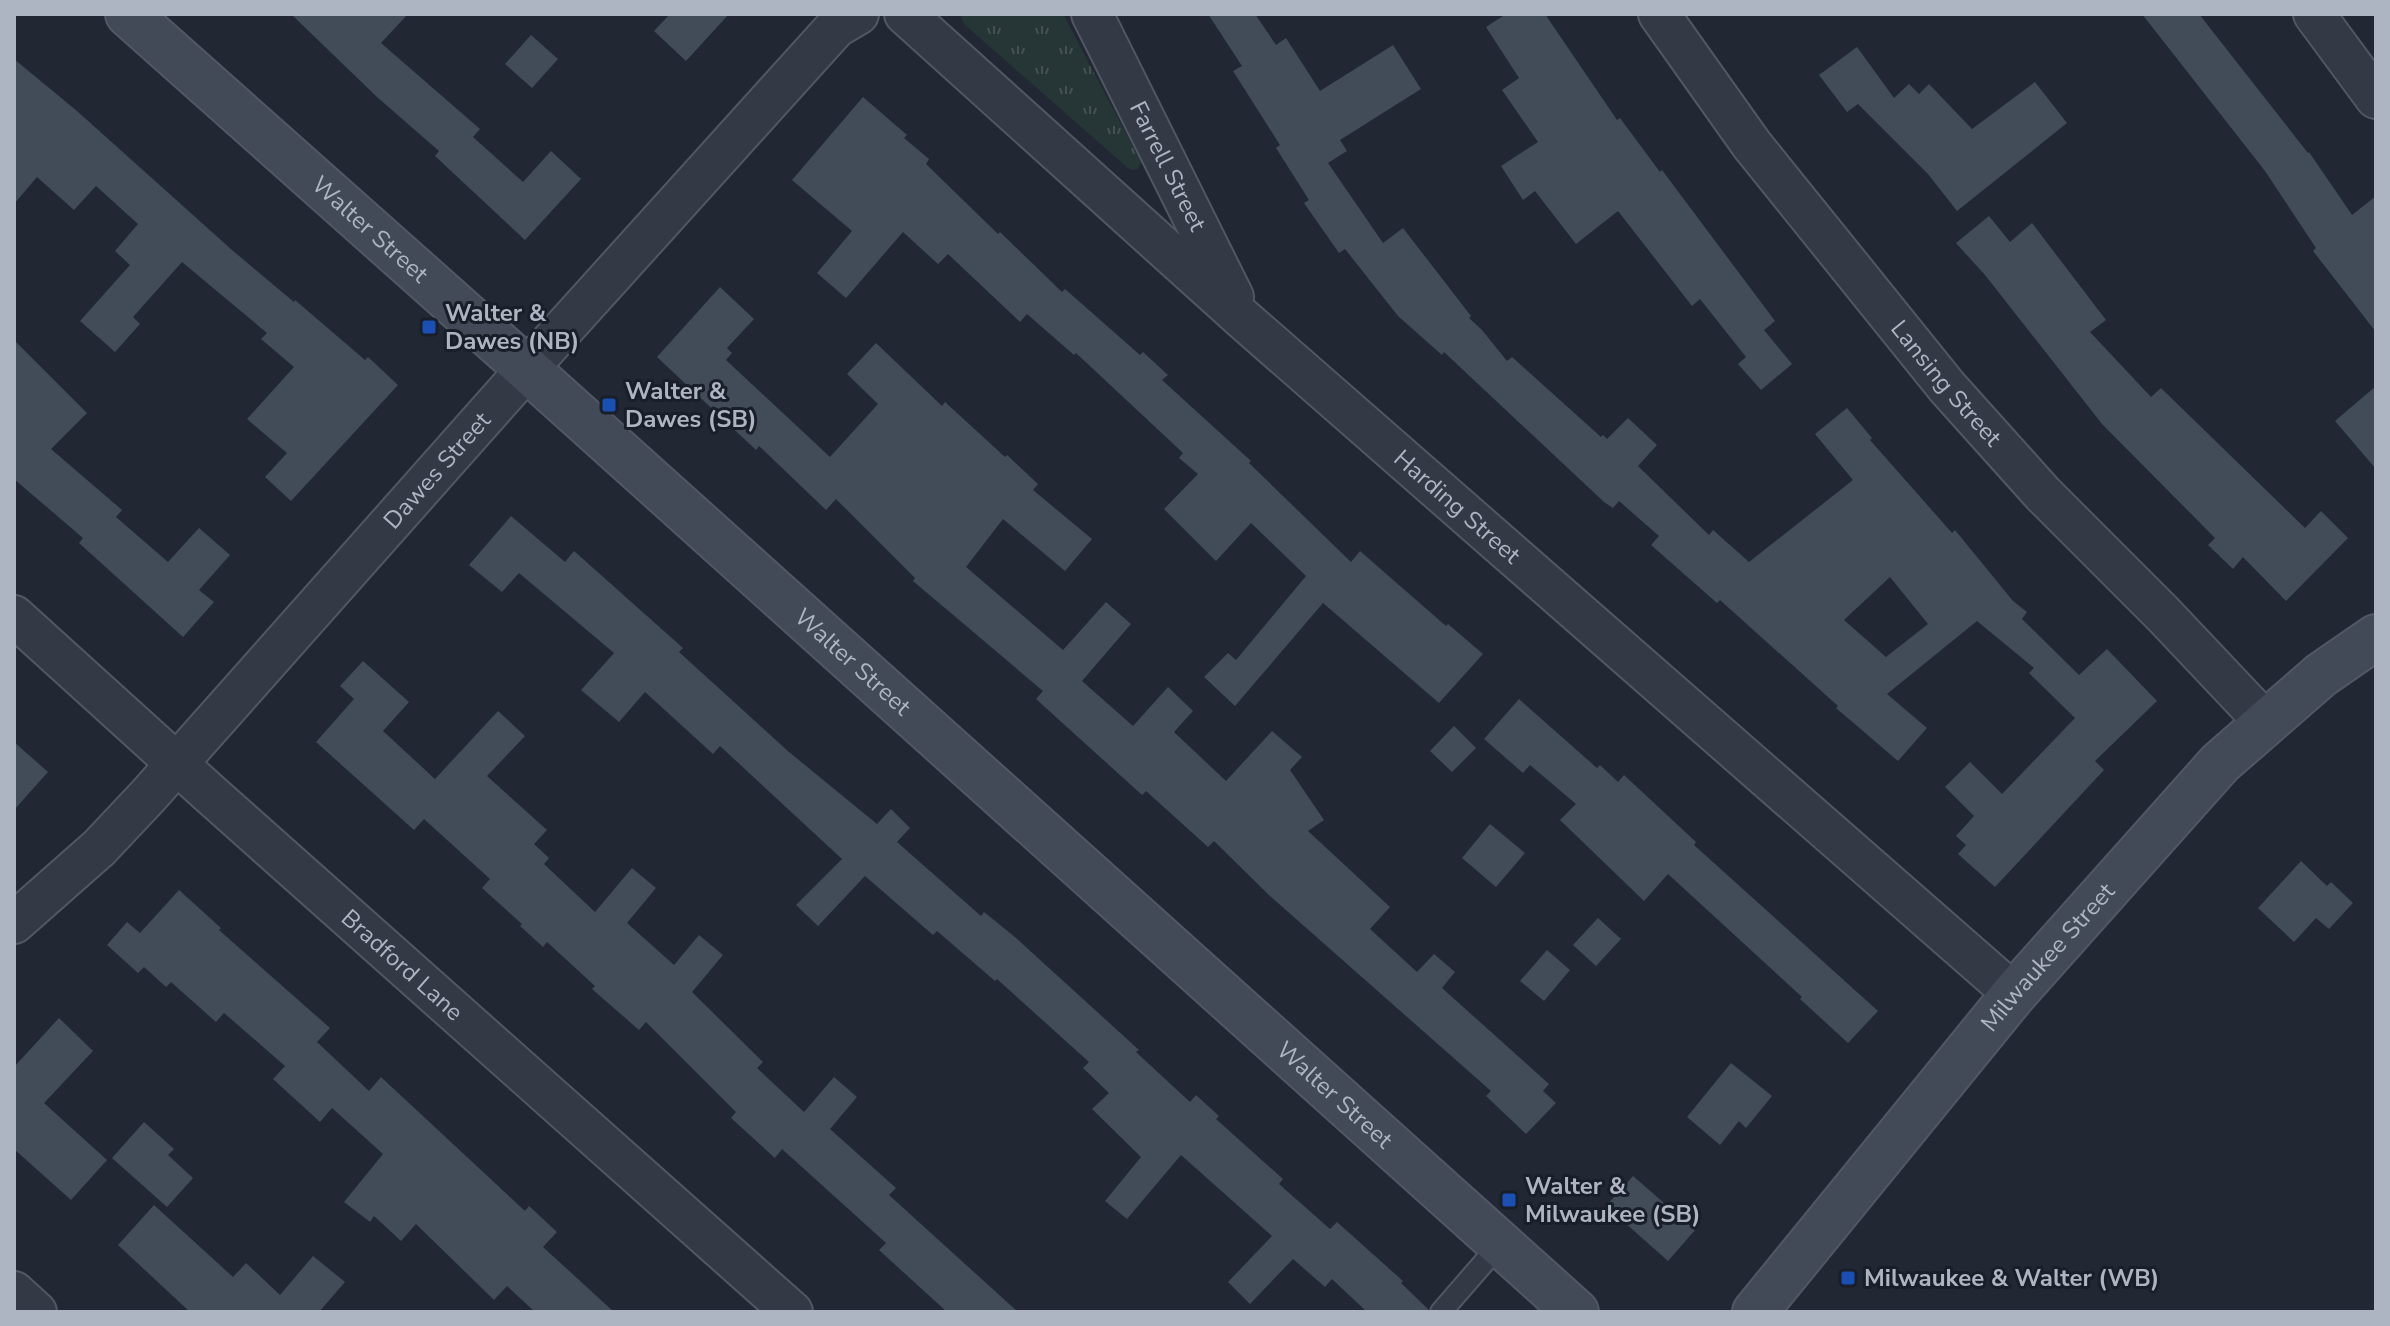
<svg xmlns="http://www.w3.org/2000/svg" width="2390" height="1326" font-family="'Nunito Sans',sans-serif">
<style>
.grass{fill:url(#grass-tufts)}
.building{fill:#424b58;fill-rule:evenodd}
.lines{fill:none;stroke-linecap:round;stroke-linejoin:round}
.lane-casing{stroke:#515863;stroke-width:24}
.street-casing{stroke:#515863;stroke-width:44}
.secondary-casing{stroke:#515863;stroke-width:48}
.lane{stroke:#343a45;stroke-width:20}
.street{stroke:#343a45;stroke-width:40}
.secondary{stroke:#424957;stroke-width:44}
.transit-dot{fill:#1a4fb4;stroke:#191f29;stroke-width:3}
.labels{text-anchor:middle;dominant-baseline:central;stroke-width:6;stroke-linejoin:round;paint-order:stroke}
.street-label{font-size:24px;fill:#aeb5c2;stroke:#191f29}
.poi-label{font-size:24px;font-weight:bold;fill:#aeb5c2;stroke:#191f29;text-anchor:start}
</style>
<defs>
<pattern id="grass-tufts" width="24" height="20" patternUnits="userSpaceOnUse" patternTransform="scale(2)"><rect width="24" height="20" fill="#263637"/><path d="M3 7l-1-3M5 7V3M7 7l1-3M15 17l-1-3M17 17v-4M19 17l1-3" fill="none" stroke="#435152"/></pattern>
</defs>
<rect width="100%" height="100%" fill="#212834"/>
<polygon class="grass" points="960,14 1063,14 1141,162 1138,169 1132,170 1127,167 964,24"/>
<g class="building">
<polygon points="291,14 408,14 381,43 480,129 473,137 523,182 551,151 581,179 525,240 435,156 439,151 377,97"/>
<polygon points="670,14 729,14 686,61 654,31"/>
<path d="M1208,14H1255L1276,45L1286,38L1320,91L1393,45L1421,89L1340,140L1347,151L1328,163L1383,243L1403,228L1471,316L1469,318L1482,330L1507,361L1512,357L1601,437L1603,435L1607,439L1628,418L1657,445L1638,466L1709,535L1713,530L1749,562L1853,480L1815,434L1847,408L1872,438L1870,440L1952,533L1955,530L2013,601L2027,612L2022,619L2079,675L2107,649L2157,701L2095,761L2104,770L1995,887L1958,854L1966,845L1956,836L1974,816L1945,787L1970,762L2002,794L2075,718L2029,673L2034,668L1977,621L1887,694L1927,728L1898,761L1836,708L1838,706L1720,600L1717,603L1651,545L1659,536L1619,501L1613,508L1604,502L1444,352L1442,355L1398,316L1345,249L1339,253L1304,203L1309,200L1276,148L1280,145L1233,71L1242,66ZM1890,577L1928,624L1886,657L1844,620Z"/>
<polygon points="1506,14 1545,14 1617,120 1620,118 1660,172 1662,170 1775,321 1764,330 1792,364 1761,390 1738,364 1746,357 1700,299 1692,306 1618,211 1576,244 1535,191 1523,200 1501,166 1538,142 1502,90 1519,78 1486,27"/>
<polygon points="2142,14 2199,14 2308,153 2309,152 2352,215 2376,196 2376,332 2313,251 2316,248 2265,171"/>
<polygon points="531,35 558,59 532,88 505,64"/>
<polygon points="1857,47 1894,98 1909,84 1919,94 1929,84 1972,129 2035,82 2067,123 1957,211 1928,174 1858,104 1847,112 1819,75"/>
<polygon points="14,59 77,111 232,250 294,302 295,300 365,360 368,357 398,385 291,501 265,477 287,453 247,419 294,367 261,339 267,333 182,262 133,317 140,324 115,352 80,321 130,265 115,251 138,224 96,186 74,210 37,177 14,204"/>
<polygon points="863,97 907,135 904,138 929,159 926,164 998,234 1000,232 1062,292 1065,289 1140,355 1143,352 1168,375 1162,380 1251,461 1249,463 1351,562 1360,551 1446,626 1448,624 1483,654 1439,703 1323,603 1235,706 1204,677 1228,653 1236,660 1306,576 1251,523 1216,561 1164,509 1198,474 1179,458 1183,453 1076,353 1074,355 1027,314 1020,322 948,254 938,264 903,232 846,298 817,273 852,231 792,180"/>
<polygon points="1989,216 2010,242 2032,223 2106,320 2090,332 2151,397 2161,388 2305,528 2321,511 2348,538 2286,601 2243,557 2233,569 2208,545 2215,538 2102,424 1985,275 1956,243"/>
<polygon points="720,287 754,319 727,348 732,353 726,360 830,457 878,404 847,374 876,343 942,406 945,402 1005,457 1007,455 1038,484 1033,490 1092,539 1065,571 1003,519 966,567 1063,650 1106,602 1131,624 1082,681 1133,726 1168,687 1193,711 1174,732 1226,781 1272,731 1302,757 1290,770 1324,820 1308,831 1390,907 1370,929 1417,972 1434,954 1455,972 1442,988 1549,1084 1543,1091 1556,1103 1526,1134 1486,1096 1491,1091 1270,896 1214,841 1208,847 1146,791 1142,795 1036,699 1043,691 913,581 915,578 836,499 826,510 759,446 756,450 657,357"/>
<polygon points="14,340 87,413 51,449 122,510 116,517 168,562 199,528 230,555 199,590 214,602 183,637 79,543 83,538 14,479"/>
<polygon points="2376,386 2376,469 2335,421"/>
<polygon points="511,516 565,562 574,551 683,648 679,652 789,752 877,824 891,809 910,828 897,842 981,916 984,912 1015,937 1139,1050 1136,1052 1190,1102 1196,1095 1219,1116 1216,1119 1283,1179 1279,1184 1330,1229 1337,1222 1403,1281 1401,1283 1428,1309 1428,1312 1367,1312 1332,1279 1325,1287 1293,1259 1250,1304 1228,1282 1272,1236 1181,1155 1127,1219 1105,1201 1141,1157 1092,1109 1109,1093 1083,1068 1089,1062 997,979 995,981 937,931 933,935 865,876 818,926 796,905 842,859 720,746 713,754 645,692 619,722 581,690 614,653 519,573 502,592 469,565"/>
<polygon points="363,661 409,702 383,731 435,779 498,711 525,736 487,776 547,830 534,844 549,858 544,864 595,912 632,868 656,888 627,923 674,965 699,935 723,955 692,992 763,1062 757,1068 804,1112 834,1077 857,1097 830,1129 896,1188 889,1195 1018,1312 947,1312 879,1250 886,1243 782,1149 775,1158 731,1118 736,1112 646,1022 639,1030 592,989 595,986 547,942 543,947 520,926 522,924 482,888 490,879 424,819 414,830 316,742 354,699 340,686"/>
<polygon points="1519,699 1597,768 1600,765 1618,782 1624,775 1696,842 1694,845 1878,1011 1848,1043 1800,999 1802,997 1668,874 1644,901 1560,820 1576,804 1530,765 1523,773 1484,739"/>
<polygon points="1454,726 1476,748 1452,772 1430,751"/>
<polygon points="14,742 48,772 14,810"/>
<polygon points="1490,824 1525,853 1496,887 1462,858"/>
<polygon points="2301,861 2327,886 2331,882 2353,903 2329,929 2316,918 2294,942 2258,908"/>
<polygon points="179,890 221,928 219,930 330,1028 317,1042 369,1091 381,1077 525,1211 529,1206 557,1232 543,1247 614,1312 535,1312 507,1286 494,1300 416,1224 401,1241 374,1216 370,1222 344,1202 383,1154 332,1108 320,1122 273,1079 285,1066 224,1013 216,1022 171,982 166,987 144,967 138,973 107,945 127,922 140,933"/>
<polygon points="1598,918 1621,939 1596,966 1573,945"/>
<polygon points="1547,950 1570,970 1544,1001 1520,981"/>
<polygon points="59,1018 93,1051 44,1103 107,1160 71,1200 14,1149 14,1067"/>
<polygon points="1731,1063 1772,1096 1746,1128 1739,1121 1720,1145 1687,1117"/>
<polygon points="144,1122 174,1149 168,1155 193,1178 167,1207 112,1158"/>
<polygon points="1633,1176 1695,1230 1668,1261 1606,1206"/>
<polygon points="154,1205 233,1277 246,1263 280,1295 313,1256 345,1282 319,1312 190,1312 118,1245"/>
</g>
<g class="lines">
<g class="lane-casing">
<polyline id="lane" points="1441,1312 1500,1244"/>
</g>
<g class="street-casing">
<g id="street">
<path id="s1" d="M905,14L1243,319L2014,994"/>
<path id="s2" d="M1092,14L1233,297"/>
<path id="s3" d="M1659,14L1752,145L1947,387L2043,494L2163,614L2266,723"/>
<polyline points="2314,14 2376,98"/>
<path id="s4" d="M14,616L208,792L792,1312"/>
<path id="s5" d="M14,923L99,848L148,796L527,369L836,27L858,14"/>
<polyline points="14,1292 36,1312"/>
</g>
</g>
<g class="secondary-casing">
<g id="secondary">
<path id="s6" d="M128,14L527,369L1576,1312"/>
<path id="s7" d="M1755,1312L2014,994L2220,763L2321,675L2376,637"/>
</g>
</g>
<use href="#lane" class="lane"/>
<use href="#street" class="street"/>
<use href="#secondary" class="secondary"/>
</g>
<g class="transit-dot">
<rect x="421" y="319" width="16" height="16" rx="4"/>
<rect x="601" y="397" width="16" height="16" rx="4"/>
<rect x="1501" y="1192" width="16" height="16" rx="4"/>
<rect x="1840" y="1270" width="16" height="16" rx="4"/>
</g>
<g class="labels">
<g class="street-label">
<text stroke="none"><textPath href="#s2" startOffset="170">Farrell Street</textPath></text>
<text stroke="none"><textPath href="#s6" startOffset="324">Walter Street</textPath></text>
<text stroke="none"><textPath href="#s3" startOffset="468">Lansing Street</textPath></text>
<text stroke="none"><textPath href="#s5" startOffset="620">Dawes Street</textPath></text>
<text stroke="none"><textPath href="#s1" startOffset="740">Harding Street</textPath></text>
<text stroke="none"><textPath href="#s6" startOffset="972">Walter Street</textPath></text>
<text stroke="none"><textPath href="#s7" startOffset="460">Milwaukee Street</textPath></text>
<text stroke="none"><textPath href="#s4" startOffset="522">Bradford Lane</textPath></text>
<text stroke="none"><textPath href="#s6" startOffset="1620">Walter Street</textPath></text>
</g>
<g class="poi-label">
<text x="445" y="313">Walter &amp;<tspan x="445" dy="28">Dawes (NB)</tspan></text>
<text x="625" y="391">Walter &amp;<tspan x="625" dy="28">Dawes (SB)</tspan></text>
<text x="1525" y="1186">Walter &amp;<tspan x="1525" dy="28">Milwaukee (SB)</tspan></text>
<text x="1864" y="1278">Milwaukee &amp; Walter (WB)</text>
</g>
</g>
<rect width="2390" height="1326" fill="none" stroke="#aeb5c2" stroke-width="32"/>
</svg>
